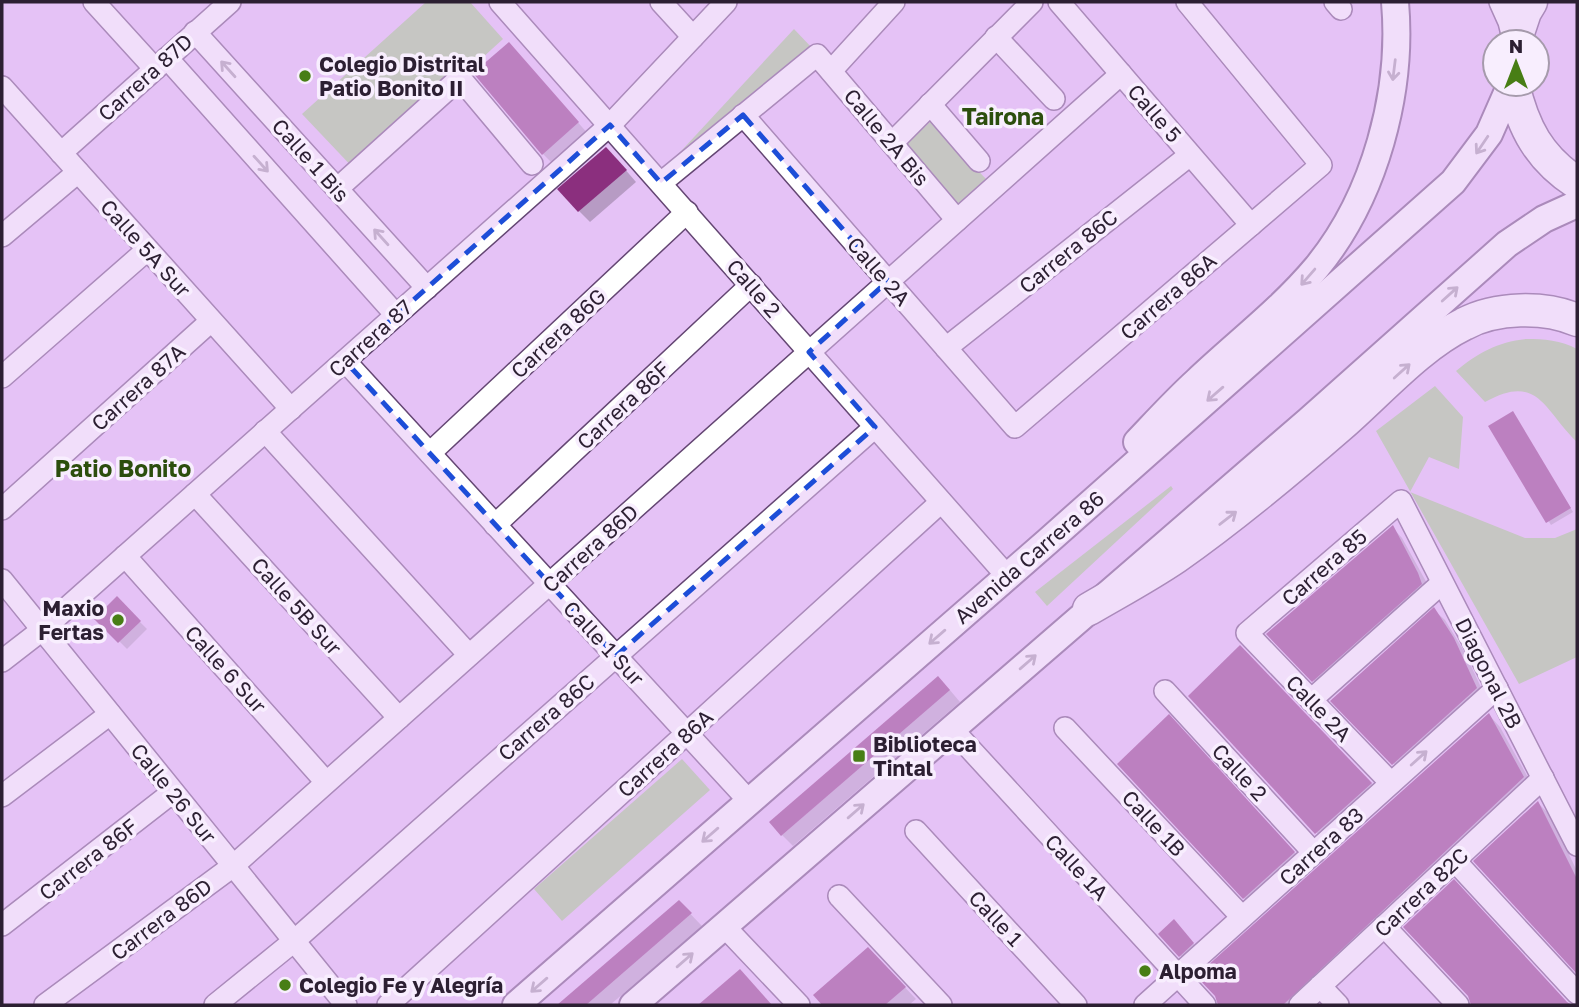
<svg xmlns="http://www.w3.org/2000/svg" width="1579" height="1007" font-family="'Golos Text',sans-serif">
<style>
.green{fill:#a0c986}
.shadow{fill:#0003}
.building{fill:#8b2f7e}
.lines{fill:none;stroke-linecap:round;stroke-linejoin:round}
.minor-casing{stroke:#644673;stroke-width:24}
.major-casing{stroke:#644673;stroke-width:30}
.highway-casing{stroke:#644673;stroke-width:35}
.minor{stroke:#fff;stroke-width:21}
.major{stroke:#fff;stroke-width:26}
.highway{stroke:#fff;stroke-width:32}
.oneway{stroke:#a09aa3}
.marked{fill:none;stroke:#1d4ed8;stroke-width:5;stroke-dasharray:14 9;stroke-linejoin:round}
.poi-dot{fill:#487e15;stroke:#f8eefe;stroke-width:2.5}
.labels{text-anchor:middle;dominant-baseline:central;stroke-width:7;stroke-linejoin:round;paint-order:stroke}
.poi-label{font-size:21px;font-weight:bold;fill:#2c1f32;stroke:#f8eefe;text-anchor:start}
.street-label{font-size:21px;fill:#2c1f32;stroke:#f8eefe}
.neighbourhood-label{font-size:23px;font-weight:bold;fill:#2c4e0d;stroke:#f8eefe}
</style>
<rect width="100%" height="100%" fill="#e5c2f6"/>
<g class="green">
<polygon points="426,2 470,2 503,39 357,172 302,114"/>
<polygon points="794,29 813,49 670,163"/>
<polygon points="931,121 986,179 958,204 904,146"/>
<path d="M1526,339C1544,339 1561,340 1577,349V442C1544,411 1539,372 1485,402L1456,371C1478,353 1497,342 1526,339Z"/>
<polygon points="1435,386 1463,417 1459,469 1429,457 1410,492 1525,538 1555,538 1577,529 1577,657 1519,684 1376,431"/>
<polygon points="1171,486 1173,489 1047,606 1035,592"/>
<polygon points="682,759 710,790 562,921 534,889"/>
</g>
<g class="shadow">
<polygon points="520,56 589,135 554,165 543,154"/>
<polygon points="617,160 636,182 590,222 579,211"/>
<polygon points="1515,417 1573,512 1551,525 1490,427"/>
<polygon points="1393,528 1402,538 1428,585 1323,690 1269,634"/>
<polygon points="117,599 147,629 127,649 97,619"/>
<polygon points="1434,610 1445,620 1464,651 1487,700 1404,774 1333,701"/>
<polygon points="1240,647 1383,795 1328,845 1190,696"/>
<polygon points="949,689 960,702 793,846 782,835"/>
<polygon points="1489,715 1500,727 1535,790 1305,1005 1219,1005"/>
<polygon points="1181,729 1306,865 1256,910 1244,898"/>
<polygon points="1538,803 1550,815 1577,871 1577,971 1476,861"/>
<polygon points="679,902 702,926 610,1005 560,1005"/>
<polygon points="1181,929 1200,951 1187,963 1160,934"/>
<polygon points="879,960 916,999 909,1005 825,1005 816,996"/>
</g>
<g class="building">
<polygon points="509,42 579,122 542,155 473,73"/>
<polygon points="606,147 627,170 578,212 557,189"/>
<polygon points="1513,411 1571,508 1546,523 1488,426"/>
<polygon points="1393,525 1418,573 1422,584 1312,682 1266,634"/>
<polygon points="117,596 141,621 118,643 94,619"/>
<polygon points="1434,607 1454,638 1477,688 1392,765 1330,701"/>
<polygon points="1240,645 1372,783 1315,834 1188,696"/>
<polygon points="938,676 950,690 781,836 769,822"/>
<polygon points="1489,713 1524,777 1283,1005 1218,1005 1215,996 1196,976"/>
<polygon points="1169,714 1295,852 1243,899 1117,764"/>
<polygon points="1538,801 1577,879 1577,974 1473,861"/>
<polygon points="1454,879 1567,1002 1572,1005 1471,1005 1468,996 1403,927"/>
<polygon points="679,900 692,913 586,1005 557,1005"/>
<polygon points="1174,919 1194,943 1179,957 1158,934"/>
<polygon points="868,947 906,987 885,1005 822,1005 813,995"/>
<polygon points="740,969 772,1005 698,1005"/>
</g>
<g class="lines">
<g class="minor-casing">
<g id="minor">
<polyline points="94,2 155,69"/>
<polyline points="500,2 1007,576"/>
<polyline points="661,2 693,37"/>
<polyline points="1059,2 1251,225"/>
<polyline points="1335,2 1341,9"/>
<polyline points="1500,2 1509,22 1514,42"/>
<polyline points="195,32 427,288"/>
<polyline points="996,37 1054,99"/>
<polyline points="167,58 396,315"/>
<polyline points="831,71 894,2"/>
<polyline points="2,87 291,409"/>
<polyline points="930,104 979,161"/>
<polyline points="743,115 1015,427 1321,165 1187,2"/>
<polyline points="892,143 1032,2"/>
<polyline points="61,153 230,2"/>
<polyline points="661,183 817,55 957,220"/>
<polyline points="337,189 460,78 532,164"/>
<polyline points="2,236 78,172"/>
<polyline points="946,348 1190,155"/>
<polyline points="345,361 749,801"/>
<polyline points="2,377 147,250"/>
<polyline points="265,431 469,655"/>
<polyline points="430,453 687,212"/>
<polyline points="195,494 399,718"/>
<polyline points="2,509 211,321"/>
<polyline points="495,525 751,285"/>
<polyline points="125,556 326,782"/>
<polyline points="2,580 346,1005"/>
<polyline points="2,661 42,630 610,125 726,2"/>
<polyline points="1165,691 1314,853"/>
<polyline points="1311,700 1442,583"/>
<polyline points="951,728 1205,1005"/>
<polyline points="1065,728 1242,917"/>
<polyline points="1391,783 1247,633 1401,501 1577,845"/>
<polyline points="2,796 110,714"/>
<polyline points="916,831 1076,1005"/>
<polyline points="1455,861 1577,993"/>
<polyline points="839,896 941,1005"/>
<polyline points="2,925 173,792"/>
<polyline points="724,926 799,1005"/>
<polyline points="1384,926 1458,1005"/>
<polyline points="1320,986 1338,1005"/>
<polyline points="45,1005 233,866 1121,74"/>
<polyline points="215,1005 294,941 875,427"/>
<polyline points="388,1005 941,502"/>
<polyline points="1145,1005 1497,688"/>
<polyline points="1300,1005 1543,778"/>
</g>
</g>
<g class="major-casing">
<g id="major">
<path d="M1137,442C1157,421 1176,400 1197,381C1237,343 1281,310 1317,267C1375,196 1403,92 1395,2"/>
<polyline points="516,1005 1047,542 1453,182 1489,134 1511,84"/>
<polyline points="633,1005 1308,421 1507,244 1544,219 1577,204"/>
</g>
</g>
<g class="highway-casing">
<g id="highway">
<polyline points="1515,42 1525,12 1531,2"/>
<path d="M1513,84C1523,128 1539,158 1577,183"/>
<path d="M1089,609C1118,592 1148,576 1176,557C1233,517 1288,471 1341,425C1379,392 1419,346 1464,324C1496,307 1544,306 1577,320"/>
</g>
</g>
<use href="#minor" class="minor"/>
<use href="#major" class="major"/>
<use href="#highway" class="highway"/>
</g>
<defs><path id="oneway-shaft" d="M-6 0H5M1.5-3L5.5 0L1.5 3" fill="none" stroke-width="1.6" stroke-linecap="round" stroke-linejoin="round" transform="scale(1.75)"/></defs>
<g class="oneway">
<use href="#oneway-shaft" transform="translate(228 69) rotate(-132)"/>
<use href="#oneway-shaft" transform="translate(1394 70) rotate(97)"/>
<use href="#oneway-shaft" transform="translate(1482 145) rotate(124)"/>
<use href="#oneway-shaft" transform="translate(261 164) rotate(48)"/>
<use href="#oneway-shaft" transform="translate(381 237) rotate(-132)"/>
<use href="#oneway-shaft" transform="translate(1308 277) rotate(131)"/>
<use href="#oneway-shaft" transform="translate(1450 294) rotate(-42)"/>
<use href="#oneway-shaft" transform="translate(1402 371) rotate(-42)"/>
<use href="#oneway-shaft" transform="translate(1215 394) rotate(139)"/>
<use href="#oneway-shaft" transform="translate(1228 518) rotate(-38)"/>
<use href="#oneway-shaft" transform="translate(937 637) rotate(139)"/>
<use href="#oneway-shaft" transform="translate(1028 662) rotate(-41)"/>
<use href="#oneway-shaft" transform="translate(1419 758) rotate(-42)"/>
<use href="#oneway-shaft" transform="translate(856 811) rotate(-41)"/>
<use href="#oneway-shaft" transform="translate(710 835) rotate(139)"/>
<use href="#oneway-shaft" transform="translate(685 960) rotate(-41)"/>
<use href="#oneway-shaft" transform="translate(539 985) rotate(139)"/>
</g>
<path d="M0 0H1579V1007H0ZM743,115L888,281L809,352L875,427L616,656L345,361L610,125L661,183Z" fill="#e5c2f6" fill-opacity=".55" fill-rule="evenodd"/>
<path class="marked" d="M743,115L888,281L809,352L875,427L616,656L345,361L610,125L661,183Z"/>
<g class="poi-dot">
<circle cx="305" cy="76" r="7"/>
<circle cx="118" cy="620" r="7"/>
<rect x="852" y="749" width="14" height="14" rx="3.5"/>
<circle cx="1145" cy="971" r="7"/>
<circle cx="285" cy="985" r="7"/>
</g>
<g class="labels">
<g class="poi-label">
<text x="319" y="64">Colegio Distrital<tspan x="319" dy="24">Patio Bonito II</tspan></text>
<text x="104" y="608" text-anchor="end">Maxio<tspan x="104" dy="24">Fertas</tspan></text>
<text x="873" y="744">Biblioteca<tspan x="873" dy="24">Tintal</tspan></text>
<text x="1159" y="971">Alpoma</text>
<text x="299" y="985">Colegio Fe y Alegría</text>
</g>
<g class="street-label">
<text transform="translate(145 77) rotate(-42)">Carrera 87D</text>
<text transform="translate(1155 113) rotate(49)">Calle 5</text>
<text transform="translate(887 137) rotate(50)">Calle 2A Bis</text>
<text transform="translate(311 160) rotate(48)">Calle 1 Bis</text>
<text transform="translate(146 248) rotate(48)">Calle 5A Sur</text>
<text transform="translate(1068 251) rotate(-39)">Carrera 86C</text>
<text transform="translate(879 271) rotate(49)">Calle 2A</text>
<text transform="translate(754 288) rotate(49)">Calle 2</text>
<text transform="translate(1168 296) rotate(-41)">Carrera 86A</text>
<text transform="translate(558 333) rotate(-43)">Carrera 86G</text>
<text transform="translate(370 338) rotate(-42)">Carrera 87</text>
<text transform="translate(138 387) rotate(-42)">Carrera 87A</text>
<text transform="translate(623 405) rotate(-43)">Carrera 86F</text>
<text transform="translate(590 548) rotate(-42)">Carrera 86D</text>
<text transform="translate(1029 557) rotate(-41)">Avenida Carrera 86</text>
<text transform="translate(1324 567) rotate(-41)">Carrera 85</text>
<text transform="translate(297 606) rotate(48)">Calle 5B Sur</text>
<text transform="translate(604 643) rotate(47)">Calle 1 Sur</text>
<text transform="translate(226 669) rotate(48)">Calle 6 Sur</text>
<text transform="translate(1489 673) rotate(63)">Diagonal 2B</text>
<text transform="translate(1319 708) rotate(46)">Calle 2A</text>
<text transform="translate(546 717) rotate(-41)">Carrera 86C</text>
<text transform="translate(665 753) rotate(-42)">Carrera 86A</text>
<text transform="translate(1240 772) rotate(47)">Calle 2</text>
<text transform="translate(174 793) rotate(51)">Calle 26 Sur</text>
<text transform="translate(1154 823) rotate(47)">Calle 1B</text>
<text transform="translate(1321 846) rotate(-42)">Carrera 83</text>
<text transform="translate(88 859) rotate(-38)">Carrera 86F</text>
<text transform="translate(1077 867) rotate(47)">Calle 1A</text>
<text transform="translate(1421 892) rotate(-43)">Carrera 82C</text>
<text transform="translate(996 918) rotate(47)">Calle 1</text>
<text transform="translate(161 919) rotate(-37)">Carrera 86D</text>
</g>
<g class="neighbourhood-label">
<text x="1003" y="116">Tairona</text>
<text x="123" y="468">Patio Bonito</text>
</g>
</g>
<rect width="1579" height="1007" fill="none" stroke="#2c1f32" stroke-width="7"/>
<g transform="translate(1516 63)"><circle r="33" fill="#f8eefe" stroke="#a69bac" stroke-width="2"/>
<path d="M0-5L12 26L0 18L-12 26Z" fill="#487e15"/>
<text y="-10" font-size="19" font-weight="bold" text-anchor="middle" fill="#2c1f32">N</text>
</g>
</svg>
